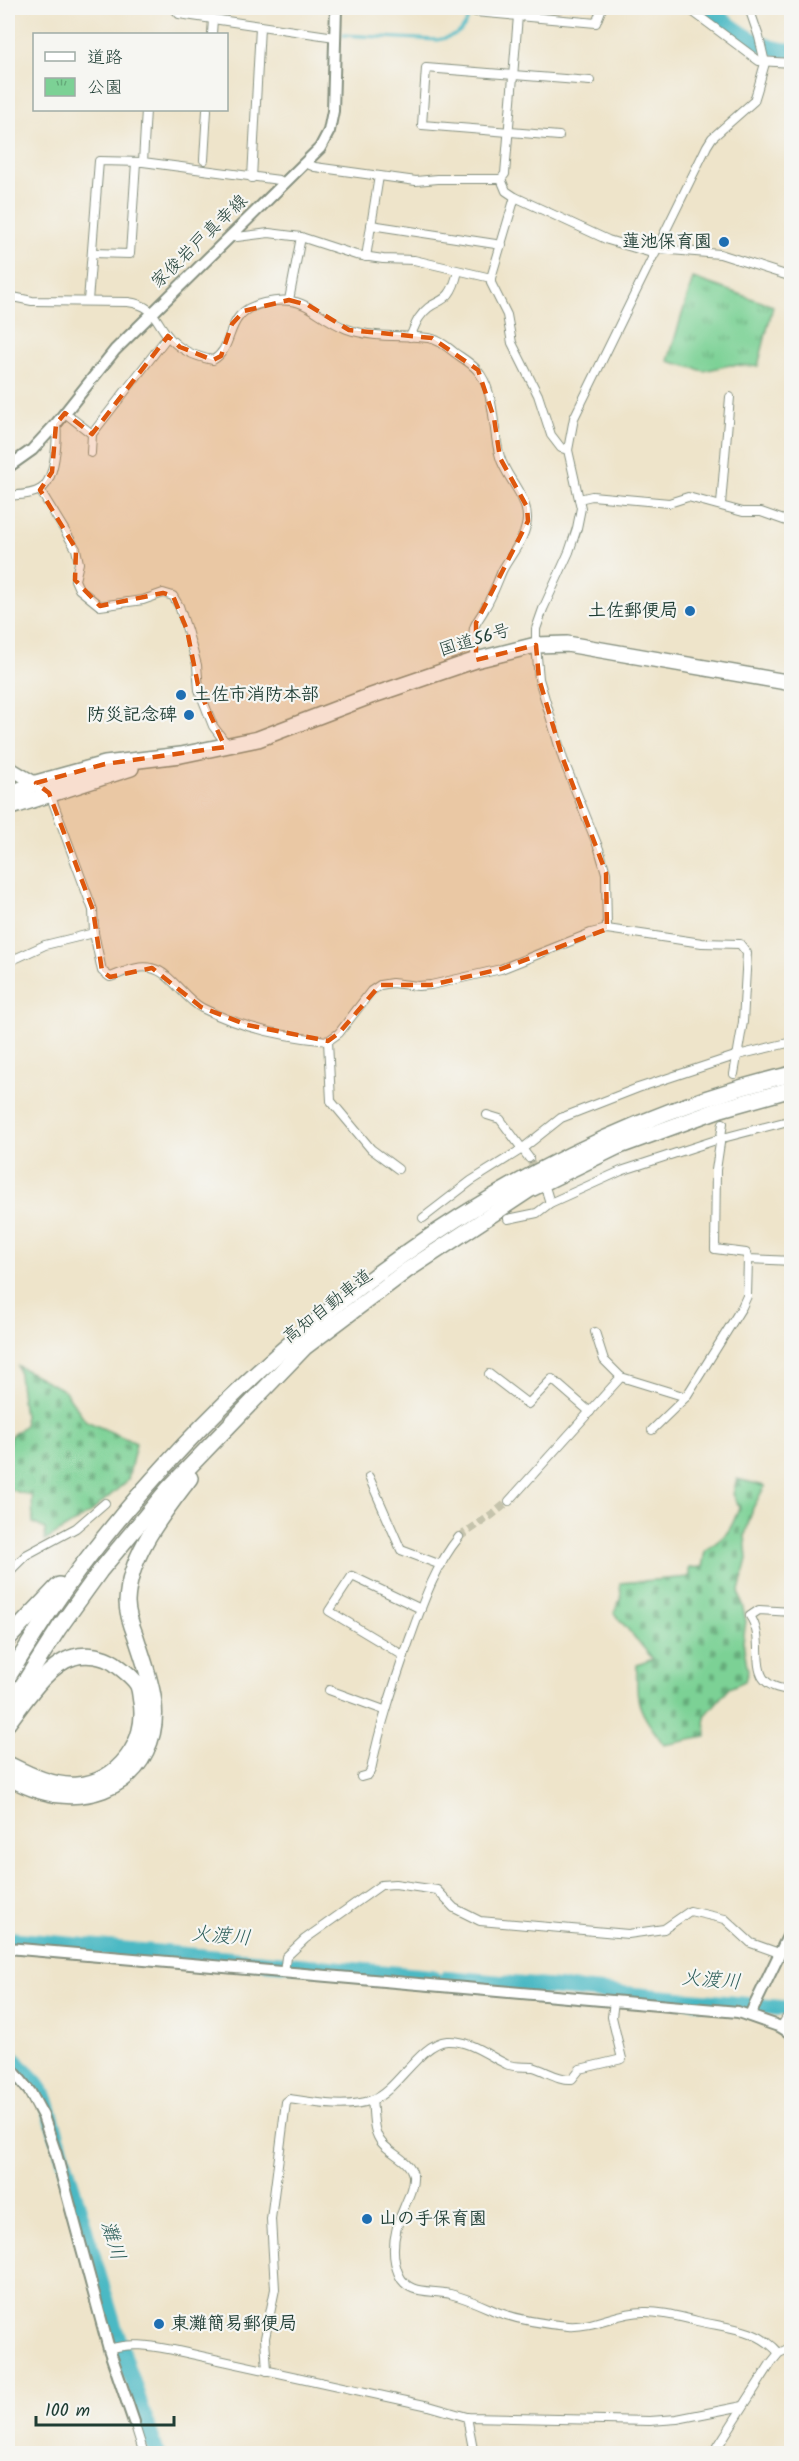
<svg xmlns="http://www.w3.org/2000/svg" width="799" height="2461" font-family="Kalam,'Klee One',sans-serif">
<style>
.cemetery{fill:url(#cemetery-stones);stroke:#4e8764;stroke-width:1.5}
.park{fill:url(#park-tufts);stroke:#4e8764;stroke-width:1.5}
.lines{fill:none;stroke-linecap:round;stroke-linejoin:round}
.stream{stroke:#4bb9c4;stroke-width:3}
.river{stroke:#4bb9c4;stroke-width:16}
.street-tunnel{stroke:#c5c3ac;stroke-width:8;stroke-dasharray:8 4;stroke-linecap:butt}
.street-casing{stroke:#86907f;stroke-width:10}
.secondary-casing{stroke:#86907f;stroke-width:14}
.primary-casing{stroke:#86907f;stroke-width:15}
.highway-casing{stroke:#86907f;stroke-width:18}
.street{stroke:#fff;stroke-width:8}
.secondary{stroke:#fff;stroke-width:10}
.primary{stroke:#fff;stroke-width:12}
.highway{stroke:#fff;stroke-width:15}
.marked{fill:#de580e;fill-opacity:0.2;stroke:#de580e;stroke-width:4.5;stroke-dasharray:12 8;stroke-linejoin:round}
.poi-dot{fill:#1f6fb2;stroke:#f6f6f2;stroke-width:2}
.labels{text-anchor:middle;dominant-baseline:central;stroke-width:4.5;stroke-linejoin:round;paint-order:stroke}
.street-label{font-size:18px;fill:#1f3d34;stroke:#f6f6f2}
.poi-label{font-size:18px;font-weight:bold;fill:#1f3d34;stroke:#f6f6f2;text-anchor:end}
.water-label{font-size:20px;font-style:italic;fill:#2a5c58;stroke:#f6f6f2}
</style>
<defs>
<pattern id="cemetery-stones" width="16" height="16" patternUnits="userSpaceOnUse" patternTransform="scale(1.5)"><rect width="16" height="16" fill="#7cd195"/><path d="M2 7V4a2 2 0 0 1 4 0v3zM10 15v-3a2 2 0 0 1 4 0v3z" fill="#65ab7a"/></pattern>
<pattern id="park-tufts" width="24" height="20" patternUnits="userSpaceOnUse" patternTransform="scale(1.5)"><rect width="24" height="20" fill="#7cd195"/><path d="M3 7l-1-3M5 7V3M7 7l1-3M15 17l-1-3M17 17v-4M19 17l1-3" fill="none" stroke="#65ab7a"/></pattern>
</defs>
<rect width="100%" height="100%" fill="#f6f6f2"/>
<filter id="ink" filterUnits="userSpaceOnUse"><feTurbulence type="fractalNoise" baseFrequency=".0167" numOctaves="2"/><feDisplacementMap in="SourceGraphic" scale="12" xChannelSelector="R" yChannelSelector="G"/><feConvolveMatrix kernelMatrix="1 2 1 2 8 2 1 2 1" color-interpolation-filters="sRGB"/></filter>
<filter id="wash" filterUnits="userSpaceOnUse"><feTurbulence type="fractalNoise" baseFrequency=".008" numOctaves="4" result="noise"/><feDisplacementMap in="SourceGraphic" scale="24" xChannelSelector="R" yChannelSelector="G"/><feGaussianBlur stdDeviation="1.35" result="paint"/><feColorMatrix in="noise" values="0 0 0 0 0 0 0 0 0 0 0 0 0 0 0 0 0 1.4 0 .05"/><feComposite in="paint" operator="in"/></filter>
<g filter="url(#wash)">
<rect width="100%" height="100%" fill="#eee4ca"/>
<g class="cemetery">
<polygon points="18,1366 65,1391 86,1421 136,1443 128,1480 90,1513 45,1541 45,1529 33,1523 32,1496 8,1489 8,1456 10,1437 25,1425"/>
<path d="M737,1479L765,1486L753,1508L745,1535L747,1559L739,1591L746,1621L743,1642L748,1671L745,1681L729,1688L705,1716L706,1737L664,1745C640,1711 635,1708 637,1665L653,1659L614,1613L621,1597L620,1583L689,1577V1568L702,1567L705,1551C726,1536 731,1532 739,1507L733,1494Z"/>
</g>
<polygon class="park" points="693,278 773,306 758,366 730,365 704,371 668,361"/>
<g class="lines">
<path class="stream" d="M343,35L437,40C459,36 467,30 471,8"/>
<g class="river">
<path d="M707,8C733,28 757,49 792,51"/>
<polyline points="8,1939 432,1977"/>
<polyline points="447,1978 792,2009"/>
<polyline points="8,2053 37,2084 46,2099 114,2326 157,2454"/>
</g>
</g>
</g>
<g filter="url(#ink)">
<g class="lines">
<g class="street-tunnel">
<polyline points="529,1158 538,1176"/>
<polyline points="459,1537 492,1515 509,1501"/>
</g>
<g class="street-casing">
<g id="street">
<polyline points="174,8 179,14 335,37"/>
<polyline points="476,8 475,12 596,23 602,8"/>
<polyline points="688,8 759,61 792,63"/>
<polyline points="212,34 213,19"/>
<polyline points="146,110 143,162 279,180 284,183"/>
<polyline points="559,136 422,125 426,68 590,81"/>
<polyline points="204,160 207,110"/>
<polyline points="305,163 315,167 416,181 438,179 501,179"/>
<polyline points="252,178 260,27"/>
<polyline points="501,179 506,191 515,197 608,240 655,254"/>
<polyline points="501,179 505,174 518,16"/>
<polyline points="371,225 502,245"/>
<polyline points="231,235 237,237 269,233 301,237 356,255 383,259 414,260 491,278 515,197"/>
<polyline points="658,249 720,254 792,277"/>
<polyline points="92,253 130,254 136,162"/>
<polyline points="366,257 379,176"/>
<polyline points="491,278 491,283 507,315 512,343 538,395 551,435 561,448 568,450"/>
<path d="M8,296L32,301L128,302C155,306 153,317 168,336C179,350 197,357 213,360C237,346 222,312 264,303C307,293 312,315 347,329C372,338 402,335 428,338C438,339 448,347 455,353C462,358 471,363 477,370C496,391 492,431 500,457C506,478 527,495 527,518C527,537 510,555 502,571C497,583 492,597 485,608C482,615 476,621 474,628C472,638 475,650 476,660"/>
<polyline points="289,300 301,237"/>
<polyline points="88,301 99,161 143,162"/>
<path d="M410,337C413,331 415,324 419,318C435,294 449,311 458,271"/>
<polyline points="65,413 92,434 91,453"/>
<polyline points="92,434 168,336"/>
<polyline points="40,490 76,549 79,563 75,580 79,589 100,606 143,600 163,593 173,596 179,606 187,630 197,665 199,690 213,726 228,746"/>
<path d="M8,496C18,495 32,495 41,489C55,480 58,440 56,424"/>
<polyline points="579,499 592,496 669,503 688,497 743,512 761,512 792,523"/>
<polyline points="721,504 730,397"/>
<path d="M50,794L93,910L94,933L102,971L110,977C122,973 138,965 151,968C171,972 183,998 202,1008C239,1027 286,1037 328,1041L339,1033L371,991L380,985L392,983L418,986L431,985L501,969L591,933L607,929L702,943L740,944L747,953L743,1022L734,1074"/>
<polyline points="607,929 606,873 599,849 563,759 539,679 536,645 536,629 543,609 569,552 577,528 581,508 568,450 574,418 707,146 712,138 754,101 758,88 765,63 759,37 749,8"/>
<polyline points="8,962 45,945 94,933"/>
<polyline points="328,1041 331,1101 371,1149 398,1169"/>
<polyline points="487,1115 500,1119 529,1158"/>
<polyline points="723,1123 716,1170 715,1249 746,1253 748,1259 792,1261"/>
<polyline points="546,1190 550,1203"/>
<polyline points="423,1218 471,1181 522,1149 561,1118 638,1088 738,1055 792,1042"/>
<polyline points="508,1219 537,1213 550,1203 621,1171 719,1139 792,1120"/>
<polyline points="595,1332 604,1360 621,1377 686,1397"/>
<polyline points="489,1374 528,1404 552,1379 590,1412"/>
<polyline points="652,1430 686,1397 742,1307 747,1296 748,1259"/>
<polyline points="369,1477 401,1550 441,1565"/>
<polyline points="509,1501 621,1377"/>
<polyline points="8,1573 26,1555 76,1528 105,1503"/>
<path d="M792,1612L759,1610L750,1616C770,1645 739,1687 792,1690"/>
<polyline points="404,1656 329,1611 352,1576 421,1609"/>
<polyline points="329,1690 384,1710"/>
<path d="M361,1777L368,1775L371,1770C380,1725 394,1684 409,1641C422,1605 435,1566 459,1537"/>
<polyline points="284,1973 286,1957 305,1939 381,1885 395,1884 437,1890 454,1908 480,1921 628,1934 664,1929 690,1911 725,1919 751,1943 779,1953"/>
<polyline points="781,2027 787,2017 792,2017"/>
<path d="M372,2100C374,2115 372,2131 382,2143C391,2154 410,2160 413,2175C414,2185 409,2196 405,2205C395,2227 389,2252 399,2275C409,2296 430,2289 450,2294C467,2298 481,2305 497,2312C519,2320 544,2324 568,2326C594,2328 617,2312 643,2312C661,2311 680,2317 697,2321C726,2328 758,2328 779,2353"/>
<path d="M109,2349C131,2342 151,2346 173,2350L429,2406L467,2417L650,2421L677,2419L743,2406"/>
<path d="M267,2371L265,2338L275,2289L271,2219L286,2102L290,2099C316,2103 347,2109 372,2100C397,2091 420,2043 447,2041C470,2040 487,2055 506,2064C515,2068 525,2066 533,2067C547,2071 558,2080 572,2079L580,2069L622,2059L612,2017L614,2001"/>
<polyline points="467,2417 474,2454"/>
<polyline points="134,2422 144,2454"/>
<polyline points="713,2454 771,2363 779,2353 792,2347"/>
</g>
</g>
<g class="secondary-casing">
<g id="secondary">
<polyline points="8,467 32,450 56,424 115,350 320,148 329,131 333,111 336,8"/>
<polyline points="8,1948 738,2012 781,2027 792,2034"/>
<polyline points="750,2015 792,1928"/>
<polyline points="8,2064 30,2092 43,2116 56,2154 109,2349 134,2422"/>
</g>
</g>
<g class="primary-casing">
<polyline id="primary" points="8,767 40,786"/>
</g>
<g class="highway-casing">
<g id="highway">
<polyline points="8,795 36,783 105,764 181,755 258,739 368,697 476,660 536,645 567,644 792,683"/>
<polyline points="8,808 131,768"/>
<polyline points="8,1639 59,1585"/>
<path d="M8,1677C33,1637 58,1596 87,1559C260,1335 513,1140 792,1074"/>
<polyline points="8,1708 59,1628 100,1571 168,1489 305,1347 406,1271 529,1190 617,1147 721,1109 792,1089"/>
<path d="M8,1723C24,1702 48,1664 74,1657C87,1653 103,1656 114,1663C122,1669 132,1676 137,1684C140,1689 140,1697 141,1702C148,1742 118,1782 77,1785C53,1787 28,1774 8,1764"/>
<path d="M8,1777C38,1794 70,1802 103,1790C122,1783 137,1770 146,1751C165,1713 148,1675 136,1637C132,1627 127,1613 127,1602C129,1554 163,1514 190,1478"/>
</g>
</g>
<use href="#street" class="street"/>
<use href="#secondary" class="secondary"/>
<use href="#primary" class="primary"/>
<use href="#highway" class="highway"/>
</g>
</g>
<path class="marked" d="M289,300L308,305L349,330L432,338L478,370L494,418L500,458L527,507L528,521L476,623V660L536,645L539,679L563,759L606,873L607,929L501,969L431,985H380L339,1033L328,1041L247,1025L201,1007L152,968L110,977L102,971L93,910L49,793L36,783L105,764L225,747L199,690L187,630L173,596L163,593L100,606L75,580L76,549L40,490L52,472L56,424L65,413L92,434L168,336L180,347L213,360L221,356L232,324L244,311Z"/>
<g class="poi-dot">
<circle cx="724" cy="242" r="6"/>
<circle cx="690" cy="611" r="6"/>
<circle cx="181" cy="695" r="6"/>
<circle cx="189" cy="715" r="6"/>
<circle cx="367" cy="2219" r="6"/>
<circle cx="159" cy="2324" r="6"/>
</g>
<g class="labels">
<g class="street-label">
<text transform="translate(200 242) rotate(-44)">家俊岩戸真幸線</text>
<text transform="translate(475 641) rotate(-17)">国道56号</text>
<text transform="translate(328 1307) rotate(-38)">高知自動車道</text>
</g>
<g class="poi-label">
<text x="712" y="242">蓮池保育園</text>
<text x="678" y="611">土佐郵便局</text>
<text x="193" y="695" text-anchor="start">土佐市消防本部</text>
<text x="177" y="715">防災記念碑</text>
<text x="379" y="2219" text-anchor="start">山の手保育園</text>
<text x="171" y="2324" text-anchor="start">東灘簡易郵便局</text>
</g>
<g class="water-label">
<text transform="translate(221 1937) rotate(5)">火渡川</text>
<text transform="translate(711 1981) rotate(5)">火渡川</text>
<text transform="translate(112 2241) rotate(73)">灘川</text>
</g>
</g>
<rect width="799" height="2461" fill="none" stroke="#f6f6f2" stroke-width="30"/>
<rect x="33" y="33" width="195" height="78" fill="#f6f6f2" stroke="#a0aca6" stroke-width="1.5"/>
<rect x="45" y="52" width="30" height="9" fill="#ffffff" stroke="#a0aca6" stroke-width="1.5"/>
<text x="87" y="63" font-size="18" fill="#1f3d34">道路</text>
<rect x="45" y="78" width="30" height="18" fill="url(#park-tufts)" stroke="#a0aca6" stroke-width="1.5"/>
<text x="87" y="93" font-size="18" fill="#1f3d34">公園</text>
<path d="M36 2416v9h138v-9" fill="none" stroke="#1f3d34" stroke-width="3"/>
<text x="45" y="2416" font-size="18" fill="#1f3d34" stroke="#f6f6f2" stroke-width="4.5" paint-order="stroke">100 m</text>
</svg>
